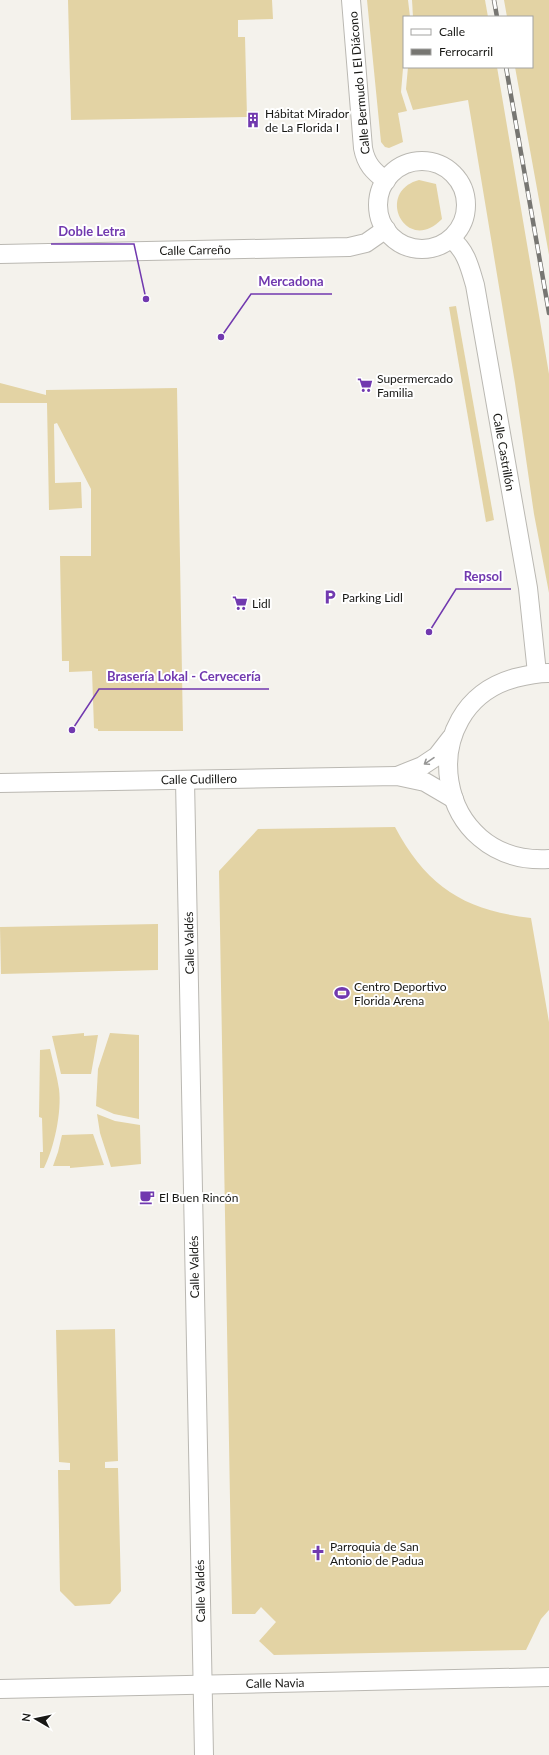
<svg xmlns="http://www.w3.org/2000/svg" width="549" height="1755" font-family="Lato,sans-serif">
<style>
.green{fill:#e3d3a4}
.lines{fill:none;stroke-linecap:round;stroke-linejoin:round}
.minor-casing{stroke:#bab8b2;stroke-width:20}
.minor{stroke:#fff;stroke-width:18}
.rail-casing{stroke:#777672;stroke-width:4.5}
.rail{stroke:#fff;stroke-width:3;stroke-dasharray:9;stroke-linecap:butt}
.oneway{stroke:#979796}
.labels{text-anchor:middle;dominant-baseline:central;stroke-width:4;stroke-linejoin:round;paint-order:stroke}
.street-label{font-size:12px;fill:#181815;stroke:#fff}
.poi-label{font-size:12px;fill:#181815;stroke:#fff;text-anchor:start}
.leader{fill:none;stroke:#7139af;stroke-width:1.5}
.callout-dot{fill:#7139af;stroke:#fff;stroke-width:1.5}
.callout-label{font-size:13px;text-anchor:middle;font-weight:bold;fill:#7139af;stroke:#fff;stroke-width:4;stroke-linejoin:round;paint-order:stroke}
</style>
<rect width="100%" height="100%" fill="#f4f2ec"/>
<g class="green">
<polygon points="68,0 272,0 273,19 238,20 238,37 245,37 247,117 71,120"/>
<polygon points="367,0 408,0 410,17 404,17 404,57 401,92 407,111 398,113 403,142 389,148 385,147 381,142"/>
<polygon points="412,0 485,0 488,17 413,17"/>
<polygon points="504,0 549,0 549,255 515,67 532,67 532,17 507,17"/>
<polygon points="408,67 497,67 549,374 549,593 534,514 515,383 468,100 413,110 406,89"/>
<path d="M419,180L436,184L442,219C406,256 374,192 419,180Z"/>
<polygon points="456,306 494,520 486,522 449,307"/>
<polygon points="0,383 46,395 46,390 177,388 183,731 98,731 98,729 94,728 92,671 69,672 69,661 62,661 60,556 91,556 91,489 57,423 54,424 55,483 81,482 82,508 49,510 47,403 0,403"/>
<path d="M395,827C427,887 464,910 531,918L549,1022V1610L541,1619L526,1650L274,1655L259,1641L276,1622L261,1607L255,1614H232L219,871L258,829Z"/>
<polygon points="158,924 158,970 1,974 0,927"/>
<polygon points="84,1033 84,1036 98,1035 91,1074 61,1074 52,1036"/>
<polygon points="110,1033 139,1035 139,1119 114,1114 96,1106 98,1069"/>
<path d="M50,1049C53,1062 57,1076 59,1089C62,1112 54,1148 44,1168H40V1152H43L42,1118L39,1117L40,1050Z"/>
<polygon points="97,1114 115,1121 140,1125 141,1164 111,1167 100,1133"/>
<polygon points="93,1134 104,1165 70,1168 70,1166 53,1166 58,1152 62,1135"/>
<polygon points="115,1329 118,1461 105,1462 105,1468 118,1468 121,1591 110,1604 75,1606 60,1591 58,1470 70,1470 70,1463 59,1462 56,1330"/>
</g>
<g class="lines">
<g class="minor-casing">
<g id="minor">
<path d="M351,0L363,148C366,164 373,171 386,181"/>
<circle cx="422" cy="205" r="44"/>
<path d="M451,239C466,250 470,268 475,285L528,588L537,673"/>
<polyline points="0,254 349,247 366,243 386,229"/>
<path d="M548,673C536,673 527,675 515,678C411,707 433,866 549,859"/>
<polyline points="397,776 422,766 437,756 451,738"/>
<polyline points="185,780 204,1755"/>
<polyline points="0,783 397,776 425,782 454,799"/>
<polyline points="0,1689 549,1677"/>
</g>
</g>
<use href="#minor" class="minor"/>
<g class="rail-casing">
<g id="rail">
<polyline points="494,0 497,17"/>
<polyline points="506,67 549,313"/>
</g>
</g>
<use href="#rail" class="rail"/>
</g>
<defs><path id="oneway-shaft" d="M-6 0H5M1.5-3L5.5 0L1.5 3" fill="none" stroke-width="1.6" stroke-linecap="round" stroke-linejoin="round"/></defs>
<use class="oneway" href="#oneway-shaft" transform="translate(429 761) rotate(146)"/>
<defs>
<g id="building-bare" transform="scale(1.2)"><path d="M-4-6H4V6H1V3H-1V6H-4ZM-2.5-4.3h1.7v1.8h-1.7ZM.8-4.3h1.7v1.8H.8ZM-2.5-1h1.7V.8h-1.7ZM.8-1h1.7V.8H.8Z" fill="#7139af" stroke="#fff" stroke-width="2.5" paint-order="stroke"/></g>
<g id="supermarket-bare" transform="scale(1.2)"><path d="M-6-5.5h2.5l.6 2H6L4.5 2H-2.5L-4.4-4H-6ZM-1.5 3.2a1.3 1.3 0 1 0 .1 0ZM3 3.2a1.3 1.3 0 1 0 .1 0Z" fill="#7139af" stroke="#fff" stroke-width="2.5" paint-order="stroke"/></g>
<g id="parking-bare" transform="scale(1.2)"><path d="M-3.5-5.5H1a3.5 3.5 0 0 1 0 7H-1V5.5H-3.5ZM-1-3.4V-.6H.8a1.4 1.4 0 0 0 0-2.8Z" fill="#7139af" stroke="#fff" stroke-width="2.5" paint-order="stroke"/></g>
<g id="stadium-bare" transform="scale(1.2)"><path d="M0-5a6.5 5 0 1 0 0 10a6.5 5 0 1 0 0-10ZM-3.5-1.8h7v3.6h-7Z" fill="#7139af" stroke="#fff" stroke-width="2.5" paint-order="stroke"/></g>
<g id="cafe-bare" transform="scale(1.2)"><path d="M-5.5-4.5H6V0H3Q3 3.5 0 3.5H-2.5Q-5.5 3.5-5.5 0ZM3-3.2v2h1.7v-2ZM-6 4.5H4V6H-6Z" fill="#7139af" stroke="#fff" stroke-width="2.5" paint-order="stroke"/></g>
<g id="church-bare" transform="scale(1.2)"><path d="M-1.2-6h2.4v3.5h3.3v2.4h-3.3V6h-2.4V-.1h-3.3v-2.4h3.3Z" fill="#7139af" stroke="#fff" stroke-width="2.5" paint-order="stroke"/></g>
</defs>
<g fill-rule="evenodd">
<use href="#building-bare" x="253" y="120"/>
<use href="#supermarket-bare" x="365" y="385"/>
<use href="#parking-bare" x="330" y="597"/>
<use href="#supermarket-bare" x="240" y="603"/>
<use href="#stadium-bare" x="342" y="993"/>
<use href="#cafe-bare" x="147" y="1197"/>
<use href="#church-bare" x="318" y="1553"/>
</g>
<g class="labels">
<g class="street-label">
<text transform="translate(359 83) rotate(-95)">Calle Bermudo I El Diácono</text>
<text transform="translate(195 250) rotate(-1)">Calle Carreño</text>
<text transform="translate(504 452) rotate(80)">Calle Castrillón</text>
<text transform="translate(199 779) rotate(-1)">Calle Cudillero</text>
<text transform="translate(189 943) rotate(-91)">Calle Valdés</text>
<text transform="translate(194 1267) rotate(-91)">Calle Valdés</text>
<text transform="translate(200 1591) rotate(-91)">Calle Valdés</text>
<text transform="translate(275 1683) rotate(-1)">Calle Navia</text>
</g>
<g class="poi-label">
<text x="265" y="113">Hábitat Mirador<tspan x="265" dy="14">de La Florida I</tspan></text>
<text x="377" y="378">Supermercado<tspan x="377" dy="14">Familia</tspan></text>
<text x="342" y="597">Parking Lidl</text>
<text x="252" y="603">Lidl</text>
<text x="354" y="986">Centro Deportivo<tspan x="354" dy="14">Florida Arena</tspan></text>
<text x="159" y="1197">El Buen Rincón</text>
<text x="330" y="1546">Parroquia de San<tspan x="330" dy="14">Antonio de Padua</tspan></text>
</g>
</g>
<path class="leader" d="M146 299L134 244H51M221 337L251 294H332M429 632L456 589H511M72 730L99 689H269"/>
<g class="callout-dot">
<circle cx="146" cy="299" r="4"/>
<circle cx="221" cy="337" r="4"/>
<circle cx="429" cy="632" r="4"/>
<circle cx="72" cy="730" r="4"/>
</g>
<g class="callout-label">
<text x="92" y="236">Doble Letra</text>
<text x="291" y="286">Mercadona</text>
<text x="483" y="581">Repsol</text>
<text x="184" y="681">Brasería Lokal - Cervecería</text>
</g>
<rect x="403" y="16" width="130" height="52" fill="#ffffff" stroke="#a3a3a1"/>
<rect x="411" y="29" width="20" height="6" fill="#ffffff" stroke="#a3a3a1"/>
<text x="439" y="36" font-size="12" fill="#181815">Calle</text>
<rect x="411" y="49" width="20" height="6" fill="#777672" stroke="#a3a3a1"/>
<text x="439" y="56" font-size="12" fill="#181815">Ferrocarril</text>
<g transform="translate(36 1719) rotate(279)" stroke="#ffffff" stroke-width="3" paint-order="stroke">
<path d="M0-3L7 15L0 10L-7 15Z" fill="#181815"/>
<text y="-6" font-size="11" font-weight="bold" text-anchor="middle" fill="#181815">N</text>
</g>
</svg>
